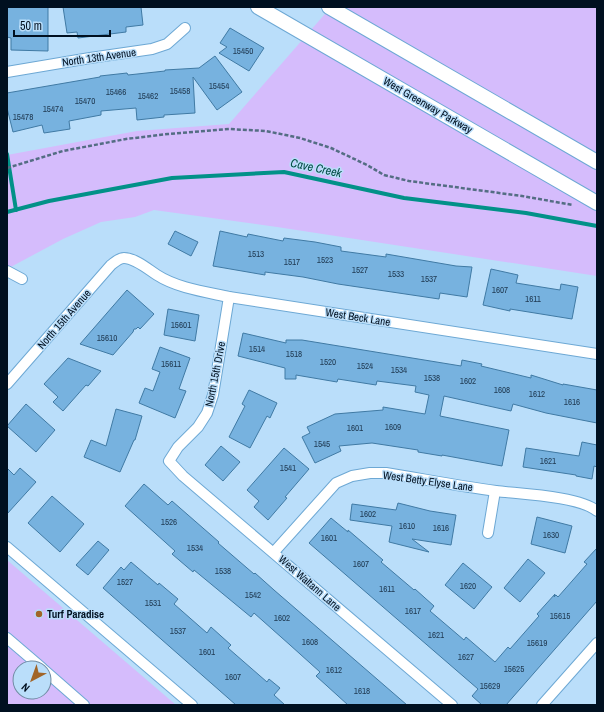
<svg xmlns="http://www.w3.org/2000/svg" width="604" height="712" font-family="'Archivo Narrow',sans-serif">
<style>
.green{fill:#d5bcfc;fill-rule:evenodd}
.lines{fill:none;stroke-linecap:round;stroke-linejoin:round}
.stream{stroke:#029188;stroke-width:4}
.building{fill:#77b2df;stroke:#407aa4}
.street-casing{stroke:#6da8d4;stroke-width:12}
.secondary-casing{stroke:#6da8d4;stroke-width:16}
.path{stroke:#546d83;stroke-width:2.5;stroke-dasharray:4 2;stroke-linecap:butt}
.street{stroke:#fff;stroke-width:10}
.secondary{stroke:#fff;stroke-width:14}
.poi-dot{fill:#a16528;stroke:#badefa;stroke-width:1.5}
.labels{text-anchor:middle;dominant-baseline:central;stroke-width:3;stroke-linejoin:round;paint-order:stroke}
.number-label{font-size:9px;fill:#1e3850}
.street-label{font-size:11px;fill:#001020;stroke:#badefa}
.poi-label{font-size:11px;font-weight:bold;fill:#001020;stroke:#badefa;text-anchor:start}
.water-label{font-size:12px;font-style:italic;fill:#014a42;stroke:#badefa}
</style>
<rect width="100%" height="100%" fill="#badefa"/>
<g class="green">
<polygon points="331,7 597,7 597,276 277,227 154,210 135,217 101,222 63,239 7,269 7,155 137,131 229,124"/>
<path d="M7,560L176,705H7ZM20,668H44V692H20Z"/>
</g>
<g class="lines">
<g class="stream">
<polyline points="7,154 16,210"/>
<polyline points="7,212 49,201 172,178 284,172 404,198 526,213 597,226"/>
</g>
</g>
<g class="building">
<polygon points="7,7 48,7 48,51 11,50 11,38 7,37"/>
<polygon points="63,7 141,7 143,25 126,27 126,32 78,38 77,32 67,33"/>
<polygon points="230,28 264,48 249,71 219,53 227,47 220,43"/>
<polygon points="215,56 242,92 217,110 193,77 195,113 164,115 164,117 137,120 136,108 101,111 101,115 69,121 70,129 44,133 42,125 13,132 7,108 7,93 100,77 100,76 127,73 128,75 165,71 165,70 199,68"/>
<polygon points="175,231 198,242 191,256 168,244"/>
<polygon points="220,231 247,237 248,234 283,241 284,238 315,242 341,247 341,251 386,257 386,254 456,266 472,267 467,297 440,293 439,299 338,284 303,277 265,272 265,275 213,266"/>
<polygon points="491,269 518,275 516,283 560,290 561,284 578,287 572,319 510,309 510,311 483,305"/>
<polygon points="127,290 154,314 140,329 138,327 136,329 134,329 133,332 113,355 80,344"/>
<polygon points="168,309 199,315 195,341 164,335"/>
<polygon points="243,333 286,343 286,340 302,340 461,366 462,360 482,364 481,366 531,378 531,375 563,385 563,384 597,390 597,423 546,413 513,404 511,411 444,396 440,416 509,430 502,466 442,455 442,456 418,452 418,450 372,443 339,446 341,451 315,463 302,437 310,433 307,427 335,414 383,410 383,407 425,414 429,395 415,392 416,386 377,381 376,385 338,379 337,382 296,375 296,379 285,379 285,368 238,356"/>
<polygon points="160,347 190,358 179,389 186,391 175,418 139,403 145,388 153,391 160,372 152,369"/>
<polygon points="68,358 101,371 88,386 86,385 63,411 53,402 58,397 44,384"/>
<polygon points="249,390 277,403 270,418 267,416 250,448 229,437 245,406 242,404"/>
<polygon points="26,404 55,430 36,452 7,426"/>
<polygon points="116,409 142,416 135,440 134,440 120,472 84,457 91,440 106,446"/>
<polygon points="582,442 597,445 597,467 594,466 592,479 576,476 576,475 523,467 526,448 579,456"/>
<polygon points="221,446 240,462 223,481 205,465"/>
<polygon points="284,448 309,469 285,497 287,498 268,520 254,507 259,501 247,490"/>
<polygon points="7,468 14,475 20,468 36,482 7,514"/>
<polygon points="144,484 168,505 172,501 219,542 218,543 254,574 255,573 274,590 407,705 348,705 316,676 320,672 290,645 254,613 251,617 194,570 193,572 172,554 175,551 125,506"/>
<polygon points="52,496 84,524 60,552 28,523"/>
<polygon points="398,503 430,511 456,515 451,545 412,539 429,552 389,542 392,526 350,520 352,504 396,510"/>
<polygon points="537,517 572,526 565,553 531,544"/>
<polygon points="331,518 348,532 348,530 383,560 381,562 414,590 415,589 434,606 430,611 464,640 466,637 495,662 508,647 510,649 539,616 537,614 555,594 554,597 556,595 558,597 587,564 584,562 597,548 597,601 506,705 482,705 472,696 478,689 309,543"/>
<polygon points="98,541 109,550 88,575 76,565"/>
<polygon points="528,559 545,573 520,602 504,588"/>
<polygon points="131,562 158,585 159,583 178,599 174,604 207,633 211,627 231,645 228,648 267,682 269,679 280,688 274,695 285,705 236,705 103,588 121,567 124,570"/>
<polygon points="463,563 492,587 474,609 445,585"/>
</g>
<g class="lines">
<g class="street-casing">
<g id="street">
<polyline points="7,72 90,58 152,49 167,44 185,28"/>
<polyline points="7,271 22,279"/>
<polyline points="229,297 213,395 207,413 198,427 178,447 169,461 183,476 452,705"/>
<path d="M7,384L111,265C115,262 119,258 124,258C135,258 149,270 157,275C177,288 206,292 229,297L597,354"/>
<polyline points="488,533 495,491"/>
<polyline points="7,547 192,705"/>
<path d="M274,552L336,483L352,476L370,473H386C423,479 459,486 496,491C520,494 579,496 597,511"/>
<polyline points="7,638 42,668"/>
<polyline points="44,670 84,705"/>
<polyline points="542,705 597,643"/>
</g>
</g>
<g class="secondary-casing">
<g id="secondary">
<polyline points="258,7 597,203"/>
<polyline points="329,7 597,162"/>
</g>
</g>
<polyline class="path" points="7,168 63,151 126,139 168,134 229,129 266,131 300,138 331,148 367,165 384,175 409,181 522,196 573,205"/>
<use href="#street" class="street"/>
<use href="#secondary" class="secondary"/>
</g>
<circle class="poi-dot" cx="39" cy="614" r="4"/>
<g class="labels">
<g class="number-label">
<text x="243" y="51">15450</text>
<text x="219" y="86">15454</text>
<text x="180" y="91">15458</text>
<text x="116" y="92">15466</text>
<text x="148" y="96">15462</text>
<text x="85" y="101">15470</text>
<text x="53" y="109">15474</text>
<text x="23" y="117">15478</text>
<text x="256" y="254">1513</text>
<text x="325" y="260">1523</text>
<text x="292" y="262">1517</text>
<text x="360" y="270">1527</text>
<text x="396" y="274">1533</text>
<text x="429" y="279">1537</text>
<text x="500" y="290">1607</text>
<text x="533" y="299">1611</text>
<text x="181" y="325">15601</text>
<text x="107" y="338">15610</text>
<text x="257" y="349">1514</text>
<text x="294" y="354">1518</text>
<text x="328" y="362">1520</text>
<text x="171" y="364">15611</text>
<text x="365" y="366">1524</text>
<text x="399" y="370">1534</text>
<text x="432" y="378">1538</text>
<text x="468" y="381">1602</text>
<text x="502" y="390">1608</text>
<text x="537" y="394">1612</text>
<text x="572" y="402">1616</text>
<text x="393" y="427">1609</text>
<text x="355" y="428">1601</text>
<text x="322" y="444">1545</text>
<text x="548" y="461">1621</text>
<text x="288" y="468">1541</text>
<text x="368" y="514">1602</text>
<text x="169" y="522">1526</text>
<text x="407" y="526">1610</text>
<text x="441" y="528">1616</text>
<text x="551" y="535">1630</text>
<text x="329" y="538">1601</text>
<text x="195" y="548">1534</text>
<text x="361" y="564">1607</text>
<text x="223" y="571">1538</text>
<text x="125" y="582">1527</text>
<text x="468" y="586">1620</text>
<text x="387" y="589">1611</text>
<text x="253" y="595">1542</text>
<text x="153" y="603">1531</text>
<text x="413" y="611">1617</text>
<text x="560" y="616">15615</text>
<text x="282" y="618">1602</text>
<text x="178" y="631">1537</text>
<text x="436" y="635">1621</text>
<text x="310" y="642">1608</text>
<text x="537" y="643">15619</text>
<text x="207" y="652">1601</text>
<text x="466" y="657">1627</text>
<text x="514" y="669">15625</text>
<text x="334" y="670">1612</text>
<text x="233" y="677">1607</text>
<text x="490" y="686">15629</text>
<text x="362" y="691">1618</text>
</g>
<g class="street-label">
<text transform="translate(99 57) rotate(-8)">North 13th Avenue</text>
<text transform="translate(428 105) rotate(30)">West Greenway Parkway</text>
<text transform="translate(358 317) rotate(9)">West Beck Lane</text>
<text transform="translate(64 319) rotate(-49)">North 15th Avenue</text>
<text transform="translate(215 374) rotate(-79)">North 15th Drive</text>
<text transform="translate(428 481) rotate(8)">West Betty Elyse Lane</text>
<text transform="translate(310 583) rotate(41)">West Waltann Lane</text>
</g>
<g class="poi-label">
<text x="47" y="614">Turf Paradise</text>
</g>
<g class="water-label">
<text transform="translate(316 168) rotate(12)">Cave Creek</text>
</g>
</g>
<rect width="604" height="712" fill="none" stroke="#001020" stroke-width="16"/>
<g transform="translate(32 680) rotate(221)"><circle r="19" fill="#badefa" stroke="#708ca3"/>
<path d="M0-3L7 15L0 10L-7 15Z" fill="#a16528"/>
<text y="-6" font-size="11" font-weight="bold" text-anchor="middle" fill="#001020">N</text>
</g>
<path d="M14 30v6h96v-6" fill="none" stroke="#001020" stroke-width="2"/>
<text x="20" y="30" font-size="12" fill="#001020" stroke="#badefa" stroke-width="3" paint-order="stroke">50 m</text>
</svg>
